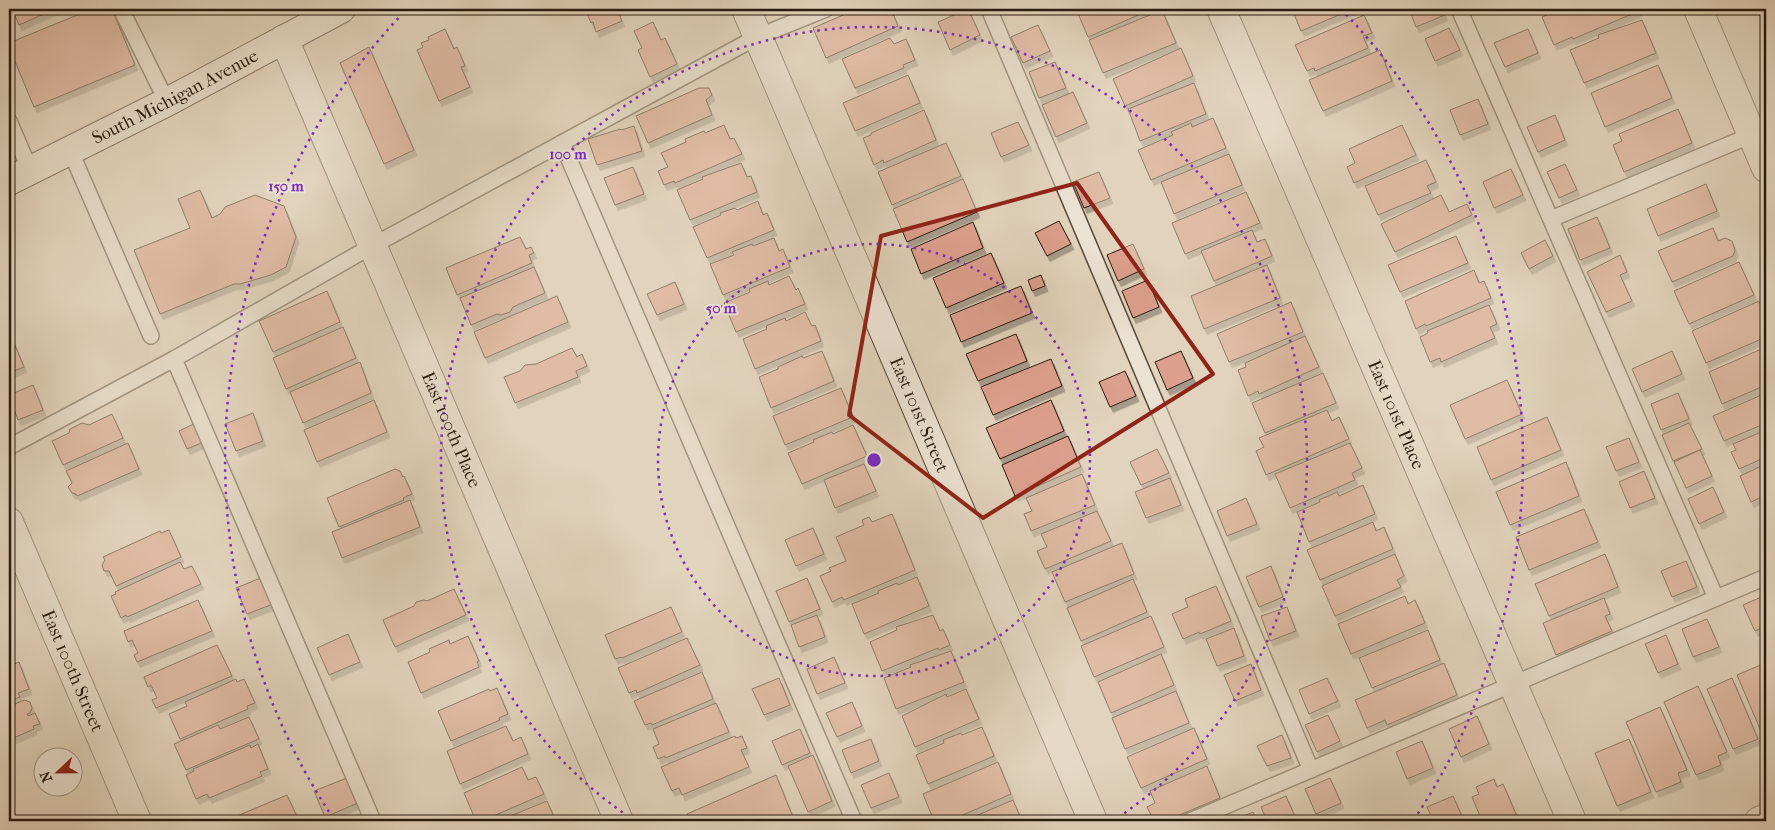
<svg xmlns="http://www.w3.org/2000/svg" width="1775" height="830" font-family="'IM FELL French Canon',serif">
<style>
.building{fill:#dd9f8d;stroke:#281b0d;filter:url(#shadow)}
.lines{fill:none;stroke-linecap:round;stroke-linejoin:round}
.service-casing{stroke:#564939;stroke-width:18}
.minor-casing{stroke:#564939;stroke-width:30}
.tertiary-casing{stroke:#564939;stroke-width:30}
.secondary-casing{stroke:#281b0d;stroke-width:30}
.service{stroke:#ece2d3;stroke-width:15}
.minor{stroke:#ece2d3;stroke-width:28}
.tertiary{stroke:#ece2d3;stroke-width:28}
.secondary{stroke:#ece2d3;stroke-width:28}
.marked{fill:none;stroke:#8f2418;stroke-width:4;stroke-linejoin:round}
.ring{fill:none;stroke:#7b2cbf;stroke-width:2.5;stroke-dasharray:2.5 5}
.labels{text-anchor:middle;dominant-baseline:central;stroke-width:4;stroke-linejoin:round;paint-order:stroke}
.street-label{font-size:18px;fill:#281b0d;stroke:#ece2d3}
.centre{fill:#7b2cbf;stroke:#ece2d3;stroke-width:2.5}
.ring-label{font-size:15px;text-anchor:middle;font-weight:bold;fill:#7b2cbf;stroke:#ece2d3;stroke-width:4;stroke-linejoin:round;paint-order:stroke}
</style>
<defs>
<filter id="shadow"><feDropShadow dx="3" dy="5.5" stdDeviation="0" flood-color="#0004"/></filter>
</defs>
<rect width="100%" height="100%" fill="#e2d3bc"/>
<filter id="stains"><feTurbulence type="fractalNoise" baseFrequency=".004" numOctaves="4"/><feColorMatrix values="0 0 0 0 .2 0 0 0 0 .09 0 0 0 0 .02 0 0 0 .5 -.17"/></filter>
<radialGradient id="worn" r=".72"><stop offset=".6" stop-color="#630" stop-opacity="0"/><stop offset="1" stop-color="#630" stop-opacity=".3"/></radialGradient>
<g class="building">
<polygon points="12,9 55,9 19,25"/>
<polygon points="92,9 112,9 135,65 34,107 9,47 9,43"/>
<polygon points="585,9 619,9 619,10 617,10 622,21 596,32 593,22 591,23"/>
<polygon points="857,9 891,9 898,26 826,58 813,28"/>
<polygon points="968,9 980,35 950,50 938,22"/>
<polygon points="1076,9 1152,9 1088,37"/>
<polygon points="1292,9 1353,9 1301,31"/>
<polygon points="1409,9 1442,9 1445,15 1416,27"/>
<polygon points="1561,9 1638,9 1639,11 1573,39 1572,37 1554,45 1542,17"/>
<polygon points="1162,10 1176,43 1103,73 1089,40"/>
<polygon points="1364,15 1372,33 1363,36 1368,48 1315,71 1314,68 1307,71 1295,45"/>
<polygon points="1642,20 1656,53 1584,83 1570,50 1599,38 1598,35"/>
<polygon points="653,22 661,40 665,38 677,64 650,77 638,50 642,48 634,31"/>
<polygon points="1038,25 1050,51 1023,63 1011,37"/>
<polygon points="1449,28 1460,50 1435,61 1425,39"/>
<polygon points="445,29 454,49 457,47 465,66 461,67 470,87 439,101 417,50 423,47 421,43 429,40 428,37"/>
<polygon points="1528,29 1538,53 1505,67 1494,43"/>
<polygon points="890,38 894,44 906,39 915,60 903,65 904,68 855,88 842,59"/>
<polygon points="369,47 414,150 384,164 340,63"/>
<polygon points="1181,48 1193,76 1125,106 1113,79"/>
<polygon points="1380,50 1392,81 1323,111 1309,80"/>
<polygon points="1055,62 1066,88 1039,98 1029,72"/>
<polygon points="1658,65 1672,98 1605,127 1591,93"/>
<polygon points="908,75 920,103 855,131 843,103"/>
<polygon points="1194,83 1206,114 1140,141 1128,109"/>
<polygon points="699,88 709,88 712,95 706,100 712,115 648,143 636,116"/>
<polygon points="1073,92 1087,123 1056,137 1042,105"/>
<polygon points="1478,99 1488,124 1460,135 1450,110"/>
<polygon points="1678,109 1692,143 1624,172 1613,145 1622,141 1619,134"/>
<polygon points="924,110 936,140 884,163 883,160 874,165 863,138 871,135 871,133"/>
<polygon points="1555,115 1565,140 1538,152 1527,127"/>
<polygon points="1213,118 1226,148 1151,180 1138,150 1173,135 1171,132 1191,123 1192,127"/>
<polygon points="1018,122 1029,145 1001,157 991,133"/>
<polygon points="724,125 730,139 734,138 742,154 675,183 674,181 664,185 658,171 668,167 661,153 686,142 685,139 704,131 705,133"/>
<polygon points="1402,125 1416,155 1354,183 1347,167 1355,163 1349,149"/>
<polygon points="634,126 642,151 597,165 588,139 620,129 621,130"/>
<polygon points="946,143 961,176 892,205 878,172"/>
<polygon points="1229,154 1242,185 1174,214 1161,182"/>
<polygon points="1426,160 1436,182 1427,186 1431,193 1378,215 1365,186"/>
<polygon points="741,163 747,177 751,176 757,192 690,220 677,190 703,179 702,177"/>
<polygon points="1565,164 1577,190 1559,198 1547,172"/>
<polygon points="633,167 644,194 615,205 604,178"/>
<polygon points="1511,169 1523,195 1494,208 1483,182"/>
<polygon points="1099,172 1110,198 1084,208 1073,182"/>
<polygon points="963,179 977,212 907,242 893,209"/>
<polygon points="1706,184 1717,211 1658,236 1647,209"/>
<polygon points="200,190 212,218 220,214 225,207 255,195 284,206 296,237 286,267 271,275 240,284 234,284 160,314 134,250 190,228 178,199"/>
<polygon points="1246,192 1260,223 1185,254 1172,223"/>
<polygon points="1441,195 1449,212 1467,204 1472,215 1395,252 1381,224"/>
<polygon points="758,201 763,215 767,213 774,230 707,258 693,227 721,215 720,213 735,208 737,210"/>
<polygon points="1597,217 1610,248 1580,260 1568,229"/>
<polygon points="1059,221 1071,244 1047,256 1035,233"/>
<polygon points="973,222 983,248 921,274 911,249"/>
<polygon points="1713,228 1718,241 1725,238 1732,241 1735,250 1733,256 1672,282 1658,251"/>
<polygon points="1252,230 1257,242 1265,239 1272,256 1214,281 1201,251"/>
<polygon points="1456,236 1468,263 1400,292 1388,265"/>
<polygon points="520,237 526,249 531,247 534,253 529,255 532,263 457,295 446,268"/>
<polygon points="774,238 779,251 783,249 790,267 723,295 710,264 734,255 732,252 752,244 753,246"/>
<polygon points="1545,240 1553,256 1529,269 1521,253"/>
<polygon points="1133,244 1144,269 1118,281 1107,255"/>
<polygon points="991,253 1004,283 946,308 933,278"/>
<polygon points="1620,255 1627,272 1620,275 1632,301 1606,312 1587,272"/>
<polygon points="1739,262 1754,295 1689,324 1674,291"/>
<polygon points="1267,265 1280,298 1204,329 1191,296"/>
<polygon points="534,267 545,293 513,307 510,312 501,315 497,314 471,325 460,298"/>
<polygon points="1474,270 1479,283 1484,281 1491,298 1426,326 1425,324 1416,329 1405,301"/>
<polygon points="1041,275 1045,286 1032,291 1028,280"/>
<polygon points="789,276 796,290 798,288 805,304 736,332 724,303 750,292 749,289 768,281 769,285"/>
<polygon points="1148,280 1159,307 1133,318 1122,291"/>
<polygon points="675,282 684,304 657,315 647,294"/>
<polygon points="1021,286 1032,313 961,342 950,315"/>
<polygon points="327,291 340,322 273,352 259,321"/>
<polygon points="557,296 568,322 485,358 474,332"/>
<polygon points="1759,301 1766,317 1766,337 1706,363 1692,331"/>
<polygon points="1291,302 1303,332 1229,362 1217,334"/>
<polygon points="1489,305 1497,324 1490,327 1495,338 1441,362 1440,358 1430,362 1420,337 1428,333 1427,331"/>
<polygon points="805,312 812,326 815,325 821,341 755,369 743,339 767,329 766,326 785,318 786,321"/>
<polygon points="343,327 356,358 286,389 273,358"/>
<polygon points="9,331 24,367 9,373"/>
<polygon points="1016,334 1027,361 978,381 966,354"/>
<polygon points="1305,336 1319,367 1259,394 1258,391 1248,396 1238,370 1246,367 1245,363"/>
<polygon points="1766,347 1766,385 1722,404 1709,372"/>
<polygon points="572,348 577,357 582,354 587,366 576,371 578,377 515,403 504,377 520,371 525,365 536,364"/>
<polygon points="822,351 834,381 771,408 759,377 778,369 778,367 802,356 803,358"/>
<polygon points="1181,351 1193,378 1167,390 1155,362"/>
<polygon points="1672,351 1682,374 1642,392 1632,369"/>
<polygon points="1051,359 1062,386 993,415 981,387"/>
<polygon points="360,362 371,393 303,423 290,392"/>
<polygon points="1125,371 1136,396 1110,407 1099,382"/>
<polygon points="1323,373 1336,403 1265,433 1252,403"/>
<polygon points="1507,380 1522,414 1465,439 1450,405"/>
<polygon points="33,385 43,410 18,420 9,395"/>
<polygon points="841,388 853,417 785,445 773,416"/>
<polygon points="1678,393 1689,419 1661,430 1651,404"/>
<polygon points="1766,393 1766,423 1724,441 1713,416"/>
<polygon points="374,400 387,432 317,462 304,430"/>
<polygon points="1051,400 1064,431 1000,459 986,428"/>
<polygon points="1327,410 1332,421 1339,417 1349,439 1266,475 1256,451 1264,447 1259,438"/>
<polygon points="253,413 263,441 236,451 225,424"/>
<polygon points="112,414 123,438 63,465 52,441 69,433 70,429 82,423 89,425"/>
<polygon points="1547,417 1561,450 1491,480 1477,447"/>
<polygon points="198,422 206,441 187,449 179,431"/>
<polygon points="1689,423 1702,449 1673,461 1662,435"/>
<polygon points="853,425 867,456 802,484 788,453 814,442 813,440 832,432 833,434"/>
<polygon points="1766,430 1766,457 1739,469 1731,452 1736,450 1733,444"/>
<polygon points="1068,436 1081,467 1015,496 1002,465"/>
<polygon points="1629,438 1639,462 1616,471 1606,447"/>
<polygon points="128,443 139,469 77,496 76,494 72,493 68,487 72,483 66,471"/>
<polygon points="1350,443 1362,468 1352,473 1355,480 1290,508 1275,474"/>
<polygon points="1157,449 1169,473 1141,485 1130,462"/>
<polygon points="1700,450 1712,476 1686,488 1674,462"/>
<polygon points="1566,462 1579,496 1510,525 1496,492"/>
<polygon points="864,464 876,491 835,508 824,480"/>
<polygon points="1766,464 1766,495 1751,502 1740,476"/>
<polygon points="395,469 400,471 403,477 404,476 412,494 403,498 404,500 339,527 327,498"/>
<polygon points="1644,471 1655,498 1630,508 1619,482"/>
<polygon points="1082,474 1095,505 1031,531 1024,514 1032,511 1026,498"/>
<polygon points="1170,478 1181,505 1146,518 1135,492"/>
<polygon points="1363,485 1375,514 1309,542 1297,512 1320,502 1319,500 1337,492 1339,496"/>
<polygon points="1713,487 1724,512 1699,524 1688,499"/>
<polygon points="1246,498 1257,524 1227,536 1217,511"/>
<polygon points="410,500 420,527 342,558 332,532"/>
<polygon points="1584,509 1598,542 1529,570 1516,537"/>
<polygon points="1097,511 1111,541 1045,569 1037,551 1047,547 1041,534"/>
<polygon points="892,514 915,570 844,600 842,597 832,602 820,576 831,571 829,568 846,561 836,537 864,525 862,520 869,517 872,522"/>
<polygon points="1373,522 1376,531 1384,527 1393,549 1320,580 1307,550"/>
<polygon points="813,528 824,554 796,566 785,540"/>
<polygon points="169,530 181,557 116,586 109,571 104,571 102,565 105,560 103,557 160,531 161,533"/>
<polygon points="1122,543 1134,574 1065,602 1052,572"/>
<polygon points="1395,554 1404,576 1397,580 1401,587 1335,616 1322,586"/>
<polygon points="1605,554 1618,587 1549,616 1535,584"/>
<polygon points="1686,561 1697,587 1672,597 1661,571"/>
<polygon points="180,562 184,569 192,566 201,584 127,617 126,615 121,618 111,596 116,594 115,592"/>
<polygon points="1271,566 1283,597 1259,607 1246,577"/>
<polygon points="263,577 273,604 247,614 236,588"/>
<polygon points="917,577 929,606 864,634 852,604 879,593 878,591 897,583 898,585"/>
<polygon points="807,578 820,609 789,622 776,591"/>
<polygon points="1133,579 1147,612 1081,641 1067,608"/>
<polygon points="1216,586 1231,621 1200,634 1199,632 1183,639 1172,614 1188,607 1185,599"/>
<polygon points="454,589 466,615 395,647 383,620 414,606 416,602 424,600 427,601"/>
<polygon points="1766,595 1766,626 1755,631 1743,605"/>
<polygon points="1405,596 1408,604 1415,600 1425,623 1351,654 1338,624"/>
<polygon points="1604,598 1610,614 1605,616 1612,631 1556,655 1543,623"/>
<polygon points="198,600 212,631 137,662 134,655 138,653 132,640 128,642 124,631"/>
<polygon points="671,607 682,632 622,658 621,657 615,659 605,635"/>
<polygon points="1287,607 1296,631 1270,641 1261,616"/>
<polygon points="817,615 825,637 799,647 791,625"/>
<polygon points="933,615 940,631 943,629 950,645 939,650 938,648 882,671 870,642 897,630 896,627"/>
<polygon points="1151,616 1164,647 1094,677 1081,646"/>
<polygon points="1707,619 1719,647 1693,657 1682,629"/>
<polygon points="1234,628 1244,656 1217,666 1206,639"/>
<polygon points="1428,630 1440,660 1372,688 1359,658"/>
<polygon points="348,634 360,662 329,675 317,648"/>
<polygon points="1666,635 1678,664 1658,673 1645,644"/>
<polygon points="468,636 479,661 477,662 479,667 421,693 408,662 430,652 429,649 449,640 450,644"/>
<polygon points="687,638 700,665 637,693 636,690 629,693 618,668"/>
<polygon points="217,645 232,676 156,708 152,700 157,698 151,685 148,687 144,677"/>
<polygon points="951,651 964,682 896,709 884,678 911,667 910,665"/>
<polygon points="1161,654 1174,685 1111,713 1098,682"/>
<polygon points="834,657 845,683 817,694 807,669"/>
<polygon points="19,662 29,689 18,693 20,697 9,701 9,666"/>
<polygon points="1444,663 1457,695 1387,725 1385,720 1367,728 1355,700"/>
<polygon points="1251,664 1261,690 1235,701 1224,675"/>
<polygon points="1763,664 1766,671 1766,743 1737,675"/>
<polygon points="702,672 713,699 652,725 651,723 645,725 634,701"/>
<polygon points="779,678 790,705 764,715 752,689"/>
<polygon points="1327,678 1338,701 1309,714 1299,690"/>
<polygon points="1732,678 1758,739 1733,749 1707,689"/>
<polygon points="236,679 237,682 244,679 255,703 247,706 248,709 180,739 169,714 187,706 185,702"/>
<polygon points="1698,686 1727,752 1718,756 1721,765 1696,775 1664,702"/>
<polygon points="497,688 508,714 499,718 500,720 451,741 438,711 489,689 490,691"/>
<polygon points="966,689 979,719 915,747 902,716 946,694 947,697"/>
<polygon points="1176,691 1189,723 1125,749 1112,718"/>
<polygon points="24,700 30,702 32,708 30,713 27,714 28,716 35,713 40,724 33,726 34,729 9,740 9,707"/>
<polygon points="852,702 862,726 837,737 826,713"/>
<polygon points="716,703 729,732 665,758 665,756 658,759 653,747 659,744 653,729"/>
<polygon points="1660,707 1687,770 1678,773 1681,782 1656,792 1626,722"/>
<polygon points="1328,715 1340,741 1317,752 1305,725"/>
<polygon points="1477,716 1489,744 1461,757 1449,729"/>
<polygon points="249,717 259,739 186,770 174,744 218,725 220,729"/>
<polygon points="506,726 513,741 521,737 528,754 460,784 447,751"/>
<polygon points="982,727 994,756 928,784 916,755 944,743 943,740 961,733 962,735"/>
<polygon points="1194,728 1207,759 1141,788 1127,757"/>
<polygon points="800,729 810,753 782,765 772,741"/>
<polygon points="1282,735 1291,758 1267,766 1257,746"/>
<polygon points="735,736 736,738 742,736 747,748 741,750 749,767 682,795 679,788 672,791 661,767"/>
<polygon points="871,739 879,761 851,773 842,750"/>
<polygon points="1629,739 1651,792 1617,806 1595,753"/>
<polygon points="1422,741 1433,768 1407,779 1396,752"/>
<polygon points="258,744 268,769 260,772 262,776 209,798 207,794 196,799 186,775 194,771 193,769 250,745 251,748"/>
<polygon points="813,755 832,801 808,812 788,766"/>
<polygon points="998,762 1011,794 949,821 934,821 923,794"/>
<polygon points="1207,766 1220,798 1165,821 1154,821 1147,807 1155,803 1150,791"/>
<polygon points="522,767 528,780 536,777 544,794 482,821 476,821 464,793"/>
<polygon points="889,773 899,797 871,808 861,785"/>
<polygon points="776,775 793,817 784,821 690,821 687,814"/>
<polygon points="347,778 358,803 325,817 314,791"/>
<polygon points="1330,778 1341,803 1316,814 1305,789"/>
<polygon points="1494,779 1497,787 1503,784 1519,821 1482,821 1472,797 1479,794 1476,787"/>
<polygon points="287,795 299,821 225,821"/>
<polygon points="1286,796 1297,821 1267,821 1261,807"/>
<polygon points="1453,796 1464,821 1433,821 1427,807"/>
<polygon points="1013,800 1022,821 964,821"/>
<polygon points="547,801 556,821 498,821"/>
<polygon points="1253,812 1257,821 1232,821"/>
</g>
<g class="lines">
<g class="service-casing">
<g id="service">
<polyline points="121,9 167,102"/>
<polyline points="989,9 1311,770"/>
<polyline points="1459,9 1716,598"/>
<polyline points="9,121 30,170"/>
<polyline points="562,143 854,821"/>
<polyline points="70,150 151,336"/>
<polyline points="1551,219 1766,129"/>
<polyline points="174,359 373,821"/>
<polyline points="9,447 174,359 372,246 757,37 826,9"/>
<polyline points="1190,821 1766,577"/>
</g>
</g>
<g class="minor-casing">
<g id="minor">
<path id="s1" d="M746,9L1093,821"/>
<path id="s2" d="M1221,9L1572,821"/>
<polyline points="1698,9 1766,168"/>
<path id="s3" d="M284,39L619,821"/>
<path id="s4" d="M9,522L137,821"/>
</g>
</g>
<g class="tertiary-casing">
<polyline id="tertiary" points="1759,821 1766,818"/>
</g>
<g class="secondary-casing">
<g id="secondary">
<path id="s5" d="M9,181L167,102L341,9"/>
</g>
</g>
<use href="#service" class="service"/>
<use href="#minor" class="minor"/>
<use href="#tertiary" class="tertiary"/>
<use href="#secondary" class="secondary"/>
</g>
<path d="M0 0H1775V830H0ZM1077,183L1213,374L983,518L849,415L881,236Z" fill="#e2d3bc" fill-opacity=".55" fill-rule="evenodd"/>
<path class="marked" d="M1077,183L1213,374L983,518L849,415L881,236Z"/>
<g class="ring">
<circle cx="874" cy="460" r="216"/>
<path d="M635 821A433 433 0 1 1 1113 821"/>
<path d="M333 818A649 649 0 0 1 407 9M1341 9A649 649 0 0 1 1415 818"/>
</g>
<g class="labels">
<g class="street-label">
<text stroke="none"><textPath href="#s5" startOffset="186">South Michigan Avenue</textPath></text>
<text stroke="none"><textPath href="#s1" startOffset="441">East 101st Street</textPath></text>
<text stroke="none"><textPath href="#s2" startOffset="442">East 101st Place</textPath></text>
<text stroke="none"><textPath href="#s3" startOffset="425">East 100th Place</textPath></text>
<text stroke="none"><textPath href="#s4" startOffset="162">East 100th Street</textPath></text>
</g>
</g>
<circle cx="874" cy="460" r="8" class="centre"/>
<g class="ring-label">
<text x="568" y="159">100 m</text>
<text x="286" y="191">150 m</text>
<text x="721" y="313">50 m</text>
</g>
<rect width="1775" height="830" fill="none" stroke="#e2d3bc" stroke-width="30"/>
<rect x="10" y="10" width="1755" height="810" fill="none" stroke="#281b0d" stroke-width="2.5"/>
<rect x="15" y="15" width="1745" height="800" fill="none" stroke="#281b0d"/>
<g transform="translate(58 772) rotate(248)"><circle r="24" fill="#ece2d3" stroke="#9e9284"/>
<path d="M0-4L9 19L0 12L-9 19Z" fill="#8f2418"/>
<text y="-8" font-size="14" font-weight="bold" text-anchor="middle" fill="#281b0d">N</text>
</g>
<rect width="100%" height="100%" filter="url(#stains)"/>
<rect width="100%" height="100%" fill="url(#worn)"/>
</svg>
